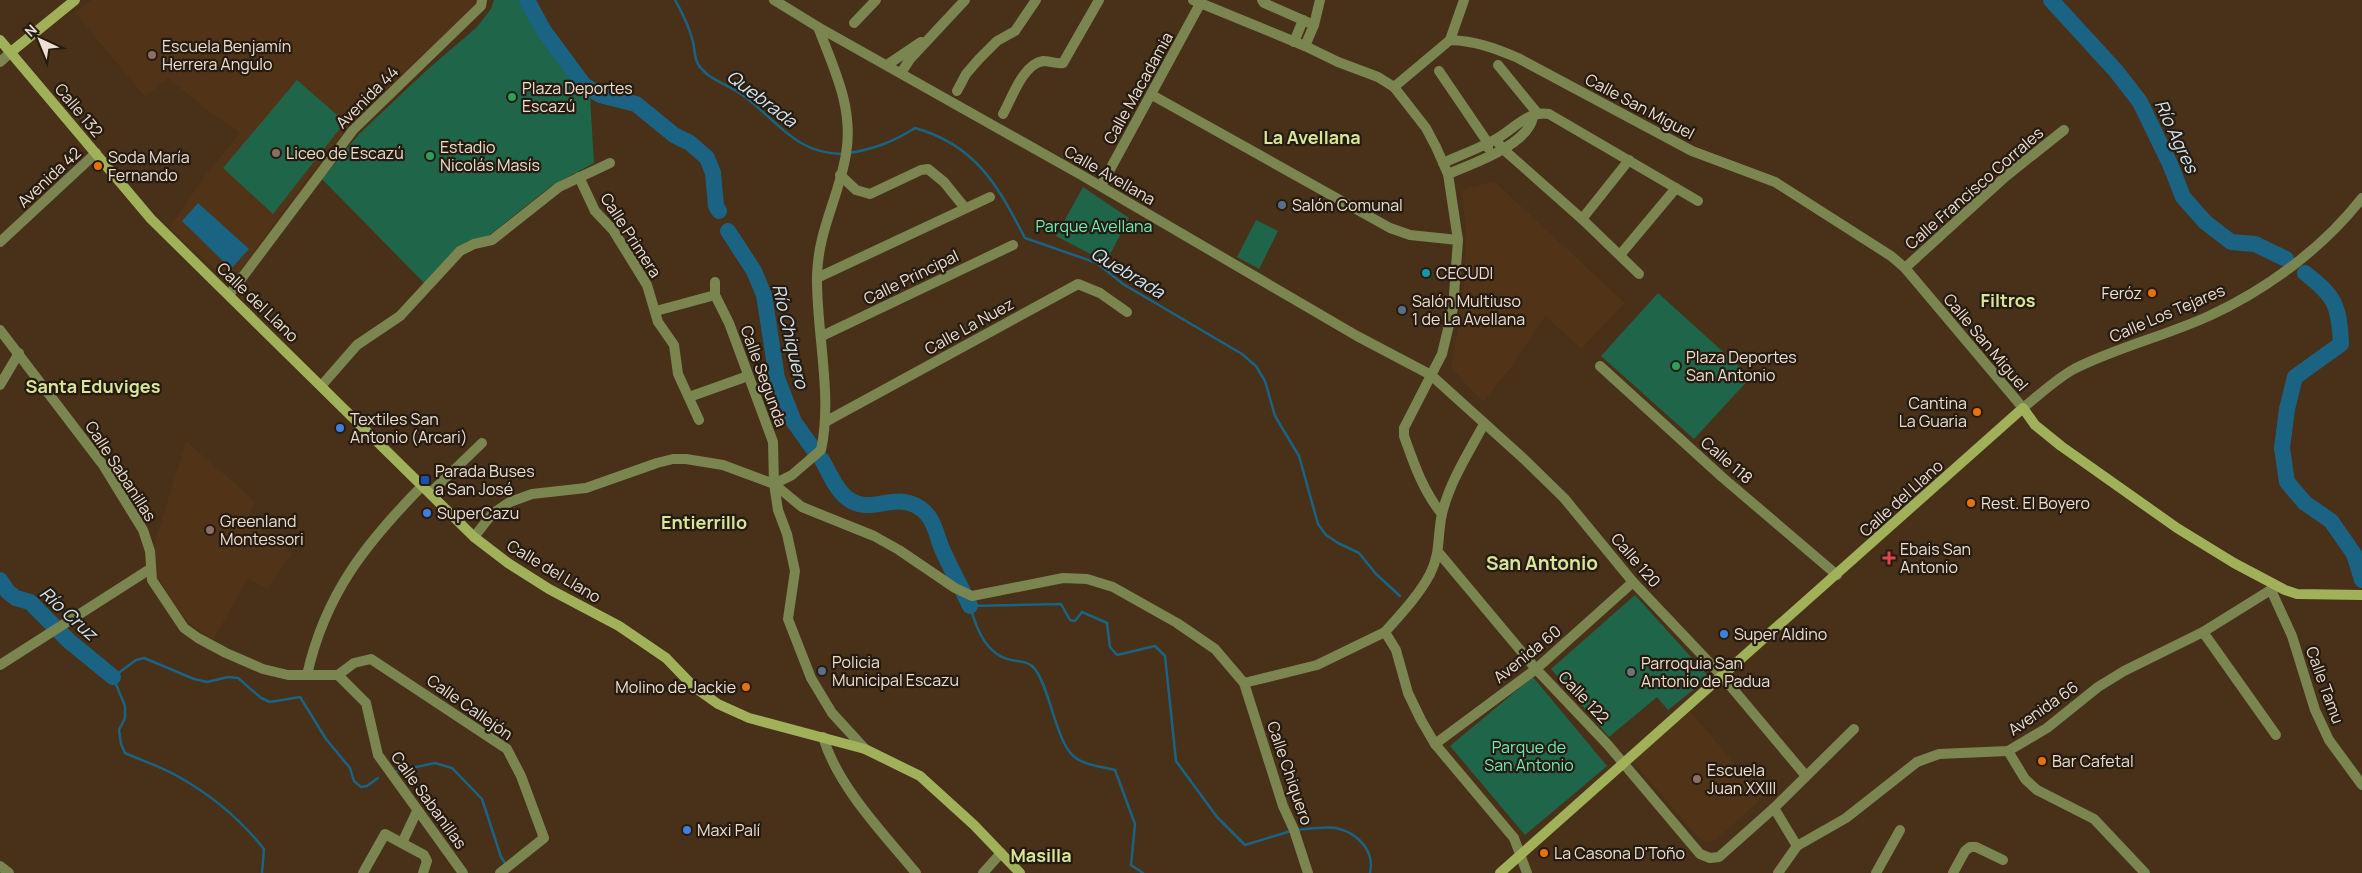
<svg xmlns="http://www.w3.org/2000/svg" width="2362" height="873" font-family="Manrope,sans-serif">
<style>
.built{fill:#513417}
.green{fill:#1f654a}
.water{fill:#1b6383}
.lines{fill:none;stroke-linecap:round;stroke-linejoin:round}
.stream{stroke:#1b6383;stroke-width:2.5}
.river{stroke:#1b6383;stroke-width:16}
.street{stroke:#7a8550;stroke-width:10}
.secondary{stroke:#a1b15a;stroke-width:10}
.education-dot{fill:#8d6e63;stroke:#261b11;stroke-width:2}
.leisure-dot{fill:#2e9e5b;stroke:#261b11;stroke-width:2}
.food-dot{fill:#e8710a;stroke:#261b11;stroke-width:2}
.service-dot{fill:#5c6f8a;stroke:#261b11;stroke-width:2}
.culture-dot{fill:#0f9aa8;stroke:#261b11;stroke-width:2}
.shop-dot{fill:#3f7fe0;stroke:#261b11;stroke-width:2}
.transit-dot{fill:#1a4fb4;stroke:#261b11;stroke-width:2}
.health-dot{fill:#e0444e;stroke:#261b11;stroke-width:2}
.worship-dot{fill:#6b7280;stroke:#261b11;stroke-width:2}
.labels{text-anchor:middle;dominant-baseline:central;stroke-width:4.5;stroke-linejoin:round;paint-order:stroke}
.poi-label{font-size:16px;fill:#eedfd1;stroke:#261b11;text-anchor:start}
.street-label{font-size:16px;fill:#eedfd1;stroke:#261b11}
.park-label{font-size:16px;fill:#6eeeba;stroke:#261b11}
.water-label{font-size:18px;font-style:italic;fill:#d0e5f1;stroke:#261b11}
.neighbourhood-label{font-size:18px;font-weight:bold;fill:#d8e699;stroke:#261b11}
.quarter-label{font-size:19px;font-weight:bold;fill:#d8e699;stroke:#261b11}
</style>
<rect width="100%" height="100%" fill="#483019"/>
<g class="built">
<polygon points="91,0 477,0 477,4 352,122 307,179 231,283 169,228 207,173 240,133 206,109 168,78 145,97 75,13"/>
<polygon points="1494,181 1625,303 1581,349 1545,316 1512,366 1483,402 1451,368 1463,300 1466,237 1462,190"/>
<polygon points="186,441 256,502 247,518 292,554 267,589 248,579 213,640 189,623 171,599 156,574 153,559 155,542"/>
<polygon points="1690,711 1763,797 1716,840 1709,842 1702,840 1696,835 1632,761"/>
</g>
<g class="green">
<polygon points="494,0 524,0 523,4 575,82 590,97 594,163 551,186 487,237 466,242 424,283 322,179 359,134 428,69 476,28 491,9"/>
<polygon points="297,80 345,122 273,214 223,168"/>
<polygon points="1083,187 1129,218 1106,262 1056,236"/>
<polygon points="1256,220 1278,231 1259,269 1237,257"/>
<polygon points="1658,293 1751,377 1694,439 1601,356"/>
<polygon points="1635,595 1709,677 1668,710 1657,697 1609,737 1551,669"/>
<polygon points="1533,677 1607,766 1525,835 1450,746"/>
</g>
<polygon class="water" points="198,203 249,249 231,269 182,221"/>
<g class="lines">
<g class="stream">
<path d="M675,0C683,14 689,26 693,42C695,48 694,58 698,64C708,80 727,84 741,94C777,119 794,154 843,154"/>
<path d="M849,153C874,149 893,142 915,128C976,145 998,186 1025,238L1097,263L1123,284L1242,354L1256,366L1265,381L1275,416L1299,456L1318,524L1326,535L1338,543L1359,553L1376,574L1400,596"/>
<polyline points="397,771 435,763 452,768 482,799 501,857 505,863"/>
<path d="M1296,830C1308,829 1324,826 1336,828C1358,833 1375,851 1370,873"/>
<path d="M262,873L264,849C241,820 211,795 179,777C162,767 143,761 125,753L121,744L119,730L125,718V706L113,677L136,660L144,658L194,679L207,682L228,677L238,678L261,698L270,702L300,697L326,739L350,768L354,781L361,787L367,786L378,778"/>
<path d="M1143,873L1131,865L1135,824L1115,770C1104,767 1089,766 1079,760C1056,749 1052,692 1035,669C1029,661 1020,662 1011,660C986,655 976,628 970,606L1061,604L1070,620L1075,621L1082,612L1107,623L1110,647L1117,655L1155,646L1165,656L1176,761L1217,817L1245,845L1291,831"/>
</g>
<g class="river">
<polyline points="527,0 544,31 584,85 600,95 636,104 674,135 690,143 707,158 713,173 716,206 719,211"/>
<polyline points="2051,0 2116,71 2140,102 2170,164 2183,197 2205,222 2231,242 2255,244 2286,259"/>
<polyline points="728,231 754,271 764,295 777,378 794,422 814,450"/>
<path d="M2305,273C2336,297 2339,306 2341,344L2295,377L2287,409L2282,448L2287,482L2305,503L2331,521L2354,554L2362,580"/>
<path d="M822,460C829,472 836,490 847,498C872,517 892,490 920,508C935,518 936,536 943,551C951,569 961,587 970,606"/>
<polyline points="0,580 8,592 16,598 30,602 69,641 113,677"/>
</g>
<g class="street">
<polyline points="774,0 818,27 1083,176 1357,336 1431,375 1524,459 1564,498 1633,582 1722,676 1806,776"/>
<path d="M1193,0L1305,46L1338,62L1378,77L1394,87L1426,128L1436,147L1448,174L1458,240L1453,308L1442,354L1404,428V436C1414,464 1423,491 1442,514"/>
<polyline points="1262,0 1264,3 1314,25"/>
<polyline points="854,23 876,0"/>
<polyline points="1450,40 1464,0"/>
<polyline points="1294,42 1303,20"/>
<polyline points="1305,46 1314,25 1320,0"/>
<polyline points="0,62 11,52"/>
<polyline points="887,65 921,42"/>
<polyline points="1498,65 1538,114"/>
<polyline points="1439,71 1488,143 1488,148"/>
<polyline points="901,73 910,59 965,0"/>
<path d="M1394,87L1450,40C1475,41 1495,48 1518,58L1692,151L1775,182L1891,256L1905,268L2023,408C2039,395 2056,379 2074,369C2118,347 2165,336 2209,316C2267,289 2322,249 2362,198"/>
<polyline points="957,91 966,74 979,59 997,41 1015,31 1036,0"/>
<polyline points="1152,95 1390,228 1410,235 1458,240"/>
<path d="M1003,114C1012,98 1023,64 1043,61C1050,61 1056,64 1063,63L1099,0"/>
<polyline points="1496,140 1503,149 1582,219 1639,274"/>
<path d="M1443,163C1460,155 1478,149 1494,140C1513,131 1526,110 1549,114L1698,201"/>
<path d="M1448,174C1472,164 1528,145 1533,117"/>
<polyline points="840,175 856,190 870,194 921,170 928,169 944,182 965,208"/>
<polyline points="579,177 595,211 613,230 647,285 658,322 674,345 678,374 699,420"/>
<polyline points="1101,186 1200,4"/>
<polyline points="1582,219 1629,160"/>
<polyline points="0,242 96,153"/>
<polyline points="1620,255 1676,188"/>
<polyline points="1905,268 2005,177 2064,130"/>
<polyline points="817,278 990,197"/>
<polyline points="715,282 715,295 729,323 773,442 774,484 778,510 787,534 795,571 788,619 811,678 832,713 865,749"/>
<polyline points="229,295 353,130 481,6 482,0"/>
<polyline points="656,311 715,295"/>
<polyline points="0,330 103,465 143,530 150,551 152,580 184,628 198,638 226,653 263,669 288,675 338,675 366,703 378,755 463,873"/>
<polyline points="822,336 1013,245"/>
<polyline points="1600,366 1722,477 1837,575"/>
<polyline points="0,385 19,353"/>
<polyline points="322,385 357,345 400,316 460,251 474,244 492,240 559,187 610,163"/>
<polyline points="689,397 748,376"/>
<polyline points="825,422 1078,284 1100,293 1127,312"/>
<path d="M774,484L792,475L821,450C833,396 816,330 817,276C818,230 839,197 846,154C854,108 834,69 818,27"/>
<polyline points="430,493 482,443"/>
<polyline points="474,537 492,514 510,502 532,494 586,488 657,463 673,459 686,459 723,465 774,484 802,507 874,536 899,550 955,588 972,596 1063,578 1087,579 1113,587 1177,623 1215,649 1244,683 1283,806 1294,830 1308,873"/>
<polyline points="1439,553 1536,669 1608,745 1700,854 1710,858 1719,857 1774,808 1854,729"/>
<polyline points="2271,590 2292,636 2315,710 2329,740 2362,785"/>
<path d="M1385,632C1401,614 1419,595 1430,574C1441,553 1437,536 1442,514C1449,483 1469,452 1484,424"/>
<polyline points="2203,632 2276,735"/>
<polyline points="0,665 150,569"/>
<path d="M307,675C325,594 366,543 423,485"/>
<polyline points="338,675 354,663 371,659 507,749 521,776 544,838 500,873"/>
<polyline points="1244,683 1317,665 1385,632 1396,650 1408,693 1421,720 1435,744 1514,838 1527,873"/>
<path d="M823,737C838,787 883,833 916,873"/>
<polyline points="1435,744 1536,669 1633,582"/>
<polyline points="2008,751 2025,779 2037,790 2094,819 2145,873"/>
<polyline points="1774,808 1797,846 1778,873"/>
<polyline points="402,843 417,811"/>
<polyline points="1797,846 1846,818 1917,762 1939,754 2008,751 2047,728 2098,687 2124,671 2203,632 2277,586"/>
<polyline points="0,866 9,873"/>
<polyline points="363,873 385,834 424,855 427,861 423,873"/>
<polyline points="983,873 1001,853"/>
<polyline points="1876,873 1900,830"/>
<polyline points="1953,873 1965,851 1970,847 1976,847 2003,860"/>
</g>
<g class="secondary">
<polyline points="0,40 151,219 474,537 508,563 549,589 619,626 666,658 694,687 718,704 749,718 865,749 920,776 974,825 1020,873"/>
<polyline points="11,52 75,0"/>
<polyline points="1500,873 2023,408 2035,425 2061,446 2177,528 2234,563 2285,590 2297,594 2362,595"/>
</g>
</g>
<g class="education-dot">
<circle cx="152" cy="55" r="5"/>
<circle cx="276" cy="153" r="5"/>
<circle cx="210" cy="530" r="5"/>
<circle cx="1697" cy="779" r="5"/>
</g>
<g class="leisure-dot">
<circle cx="512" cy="97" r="5"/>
<circle cx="430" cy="156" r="5"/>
<circle cx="1676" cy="366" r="5"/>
</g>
<g class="food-dot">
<circle cx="98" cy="166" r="5"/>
<circle cx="2152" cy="293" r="5"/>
<circle cx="1977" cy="412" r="5"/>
<circle cx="1971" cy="503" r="5"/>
<circle cx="746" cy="687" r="5"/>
<circle cx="2042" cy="761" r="5"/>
<circle cx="1544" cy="853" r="5"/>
</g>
<g class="service-dot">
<circle cx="1282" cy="205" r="5"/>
<circle cx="1402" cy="310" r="5"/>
<circle cx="822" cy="671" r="5"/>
</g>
<circle class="culture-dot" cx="1426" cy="273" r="5"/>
<g class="shop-dot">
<circle cx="340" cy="428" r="5"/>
<circle cx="427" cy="513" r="5"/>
<circle cx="1724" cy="634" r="5"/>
<circle cx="687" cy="830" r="5"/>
</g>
<rect class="transit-dot" x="420" y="475" width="10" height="10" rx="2.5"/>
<path class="health-dot" d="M1886.5 550.5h5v5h5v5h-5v5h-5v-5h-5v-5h5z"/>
<circle class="worship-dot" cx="1631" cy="672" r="5"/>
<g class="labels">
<g class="poi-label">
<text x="162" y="46">Escuela Benjamín<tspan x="162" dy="18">Herrera Angulo</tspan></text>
<text x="522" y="88">Plaza Deportes<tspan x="522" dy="18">Escazú</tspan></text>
<text x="440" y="147">Estadio<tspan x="440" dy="18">Nicolás Masís</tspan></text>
<text x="286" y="153">Liceo de Escazú</text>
<text x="108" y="157">Soda María<tspan x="108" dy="18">Fernando</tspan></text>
<text x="1292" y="205">Salón Comunal</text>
<text x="1436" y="273">CECUDI</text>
<text x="2142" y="293" text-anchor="end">Feróz</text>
<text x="1412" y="301">Salón Multiuso<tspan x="1412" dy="18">1 de La Avellana</tspan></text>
<text x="1686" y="357">Plaza Deportes<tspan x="1686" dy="18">San Antonio</tspan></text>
<text x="1967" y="403" text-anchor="end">Cantina<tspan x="1967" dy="18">La Guaria</tspan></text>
<text x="350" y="419">Textiles San<tspan x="350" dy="18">Antonio (Arcari)</tspan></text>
<text x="435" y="471">Parada Buses<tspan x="435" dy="18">a San José</tspan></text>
<text x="1981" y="503">Rest. El Boyero</text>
<text x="437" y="513">SuperCazu</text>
<text x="220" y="521">Greenland<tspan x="220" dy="18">Montessori</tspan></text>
<text x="1900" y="549">Ebais San<tspan x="1900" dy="18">Antonio</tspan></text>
<text x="1734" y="634">Super Aldino</text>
<text x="832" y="662">Policia<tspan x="832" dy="18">Municipal Escazu</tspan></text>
<text x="1641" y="663">Parroquia San<tspan x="1641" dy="18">Antonio de Padua</tspan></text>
<text x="736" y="687" text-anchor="end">Molino de Jackie</text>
<text x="2052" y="761">Bar Cafetal</text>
<text x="1707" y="770">Escuela<tspan x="1707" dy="18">Juan XXIII</tspan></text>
<text x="697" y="830">Maxi Palí</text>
<text x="1554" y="853">La Casona D'Toño</text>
</g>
<g class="street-label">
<text transform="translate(1138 88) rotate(-61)">Calle Macadamia</text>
<text transform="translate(367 97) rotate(-45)">Avenida 44</text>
<text transform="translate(1640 106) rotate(28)">Calle San Miguel</text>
<text transform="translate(79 110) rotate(50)">Calle 132</text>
<text transform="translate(1110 175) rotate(30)">Calle Avellana</text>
<text transform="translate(49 177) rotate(-43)">Avenida 42</text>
<text transform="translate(1974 188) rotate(-41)">Calle Francisco Corrales</text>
<text transform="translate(631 235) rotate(57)">Calle Primera</text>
<text transform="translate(911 277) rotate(-26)">Calle Principal</text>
<text transform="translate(258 302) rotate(44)">Calle del Llano</text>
<text transform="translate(2167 313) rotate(-23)">Calle Los Tejares</text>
<text transform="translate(969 326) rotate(-29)">Calle La Nuez</text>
<text transform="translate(1986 342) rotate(50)">Calle San Miguel</text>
<text transform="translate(764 376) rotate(70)">Calle Segunda</text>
<text transform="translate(1727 460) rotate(41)">Calle 118</text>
<text transform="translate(121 471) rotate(57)">Calle Sabanillas</text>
<text transform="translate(1901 498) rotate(-42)">Calle del Llano</text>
<text transform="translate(1636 560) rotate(49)">Calle 120</text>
<text transform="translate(554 571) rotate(31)">Calle del Llano</text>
<text transform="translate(1527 654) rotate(-39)">Avenida 60</text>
<text transform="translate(2325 685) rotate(70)">Calle Tamu</text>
<text transform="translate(1584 697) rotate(46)">Calle 122</text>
<text transform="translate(470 707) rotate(35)">Calle Callejón</text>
<text transform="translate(2043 708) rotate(-35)">Avenida 66</text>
<text transform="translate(1290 773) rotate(71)">Calle Chiquero</text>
<text transform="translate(429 800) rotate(54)">Calle Sabanillas</text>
</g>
<g class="park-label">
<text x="1094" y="226">Parque Avellana</text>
<text x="1529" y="747">Parque de<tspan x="1529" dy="18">San Antonio</tspan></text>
</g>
<g class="water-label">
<text transform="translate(762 98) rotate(37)">Quebrada</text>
<text transform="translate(2177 136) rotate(65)">Río Agres</text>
<text transform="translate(1128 272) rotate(31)">Quebrada</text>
<text transform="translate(791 336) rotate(77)">Río Chiquero</text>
<text transform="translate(69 613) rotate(42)">Río Cruz</text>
</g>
<g class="neighbourhood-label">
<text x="1312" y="137">La Avellana</text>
<text x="2008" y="300">Filtros</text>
<text x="93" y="386">Santa Eduviges</text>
<text x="704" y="522">Entierrillo</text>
<text x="1041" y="855">Masilla</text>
</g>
<g class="quarter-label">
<text x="1542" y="563">San Antonio</text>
</g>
</g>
<g transform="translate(40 40) rotate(316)" stroke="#261b11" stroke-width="4" paint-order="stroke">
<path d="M0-4L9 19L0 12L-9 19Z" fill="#eedfd1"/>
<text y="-8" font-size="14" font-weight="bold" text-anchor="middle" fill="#eedfd1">N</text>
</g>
</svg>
